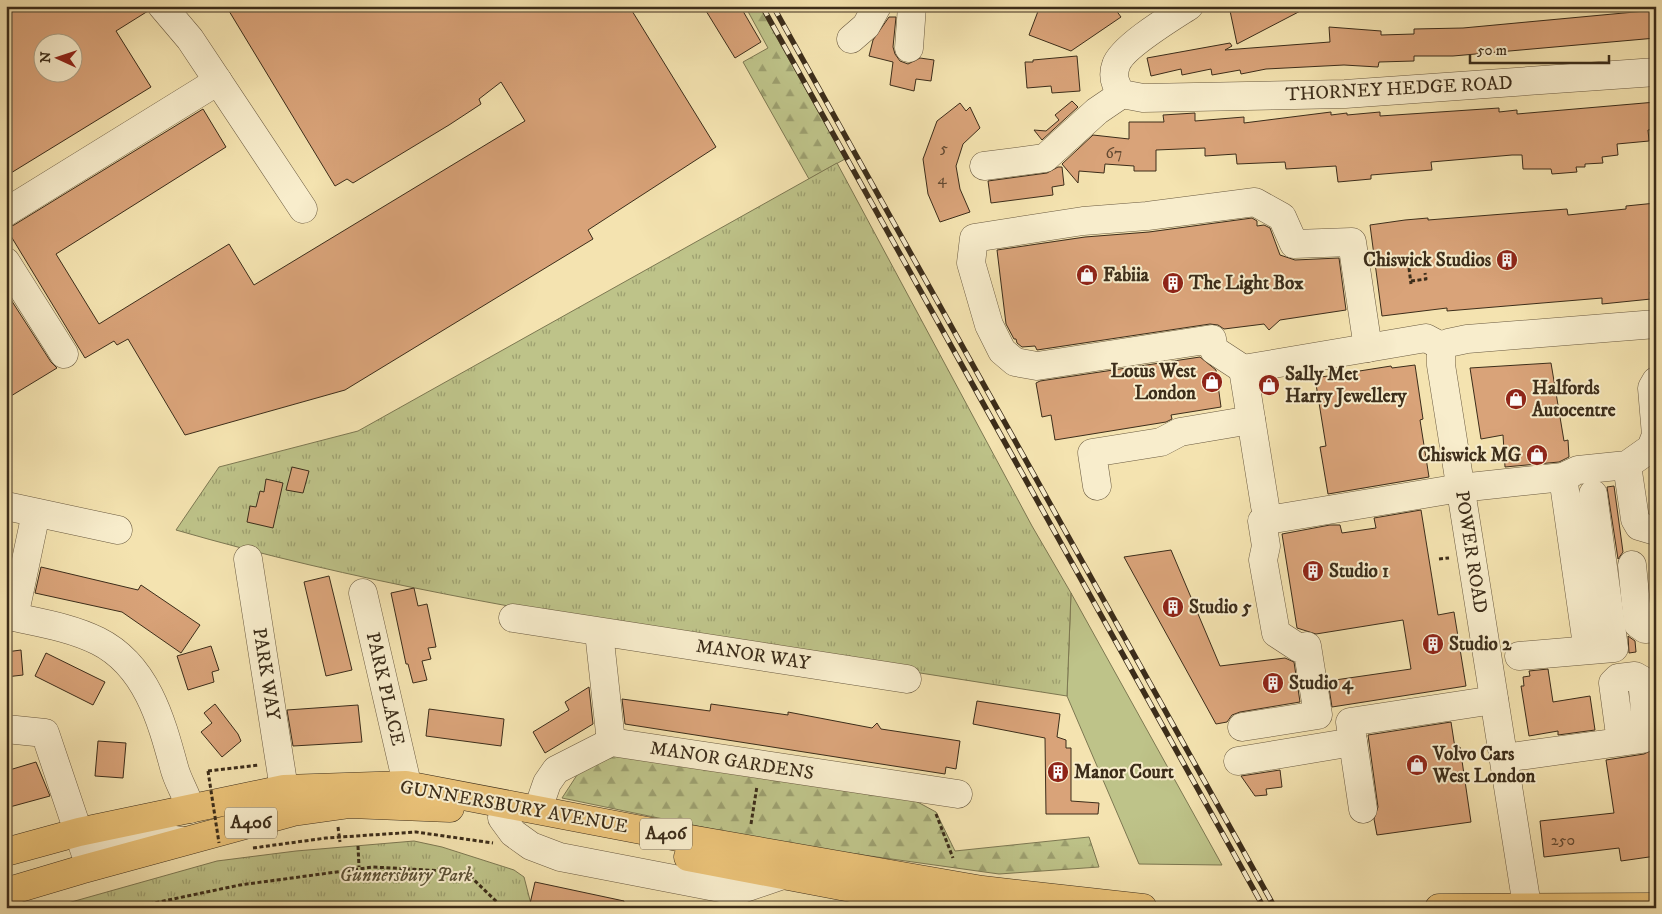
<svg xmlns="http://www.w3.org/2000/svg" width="1662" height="914" font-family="'IM FELL DW Pica',serif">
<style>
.green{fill:#bec389;stroke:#7d7852}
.forest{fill:url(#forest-firs);stroke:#7d7852}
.park{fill:url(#park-tufts);stroke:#7d7852}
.building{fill:#d9a379;stroke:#3c2d1a;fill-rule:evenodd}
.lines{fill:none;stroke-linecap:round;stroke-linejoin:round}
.minor-casing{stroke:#6a5a40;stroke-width:29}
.highway-casing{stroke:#3c2d1a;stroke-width:29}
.path{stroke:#3c2d1a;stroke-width:3;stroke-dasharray:4 2.5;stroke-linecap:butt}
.minor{stroke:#f8edcc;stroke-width:28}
.highway{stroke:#eac278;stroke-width:28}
.rail-casing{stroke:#3c2d1a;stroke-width:5.5}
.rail{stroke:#f8edcc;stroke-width:4;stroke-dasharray:11;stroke-linecap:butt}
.path-bridge{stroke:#3c2d1a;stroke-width:3;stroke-dasharray:4 2.5;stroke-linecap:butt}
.labels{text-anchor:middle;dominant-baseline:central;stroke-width:4;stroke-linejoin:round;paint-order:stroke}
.number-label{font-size:16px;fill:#634a32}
.shield{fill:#f8edcc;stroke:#74674f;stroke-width:1}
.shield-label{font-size:18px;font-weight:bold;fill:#3c2d1a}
.street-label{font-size:19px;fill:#3c2d1a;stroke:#f8edcc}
.poi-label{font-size:19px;font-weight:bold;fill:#3c2d1a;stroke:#f8edcc;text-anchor:start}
.park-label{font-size:19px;font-style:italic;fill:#5c5236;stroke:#f8edcc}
</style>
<defs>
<pattern id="forest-firs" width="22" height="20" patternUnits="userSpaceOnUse" patternTransform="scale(1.25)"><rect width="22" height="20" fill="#bec389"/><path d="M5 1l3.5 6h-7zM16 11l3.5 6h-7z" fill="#9c9f6f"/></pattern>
<pattern id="park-tufts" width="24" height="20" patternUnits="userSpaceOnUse" patternTransform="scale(1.25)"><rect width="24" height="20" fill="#bec389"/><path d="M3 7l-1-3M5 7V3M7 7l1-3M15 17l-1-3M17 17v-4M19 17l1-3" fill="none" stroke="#9c9f6f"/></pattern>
</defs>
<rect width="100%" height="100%" fill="#f4e3b0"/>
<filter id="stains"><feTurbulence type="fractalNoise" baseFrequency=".004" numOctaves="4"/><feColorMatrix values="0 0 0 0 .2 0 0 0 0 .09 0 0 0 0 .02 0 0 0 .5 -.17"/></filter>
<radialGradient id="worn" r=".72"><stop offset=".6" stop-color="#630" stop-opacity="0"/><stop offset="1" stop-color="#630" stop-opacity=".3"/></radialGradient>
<polygon class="green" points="1071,593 1222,865 1139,864 1067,696"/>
<g class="forest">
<polygon points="745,6 759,6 845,159 809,179 743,62 768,48"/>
<polygon points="613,754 912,799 936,812 955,851 1089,837 1099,867 999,874 784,844 562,798 579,772"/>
</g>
<g class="park">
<path d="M837,163L1032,526L1071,593L1067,696C950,678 833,659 716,641C534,612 352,581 176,530L219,467L358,431Z"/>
<polygon points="414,841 442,847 514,870 524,877 532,908 50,908 217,861 296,851"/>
</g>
<g class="building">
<path d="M6,6H147L148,11L116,31L151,87L6,176ZM42,42H72V72H42Z"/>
<polygon points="226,6 629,6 716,147 588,230 593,239 345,390 185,435 128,339 117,345 114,341 85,358 6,228 14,225 203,109 226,147 56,254 99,324 229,244 254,285 525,121 501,82 479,99 481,104 449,125 353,183 347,179 335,186"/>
<polygon points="703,6 740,6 761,42 735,58"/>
<polygon points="1040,6 1113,6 1121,17 1071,51 1029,35"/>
<polygon points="1229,6 1310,6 1237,44"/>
<polygon points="1656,10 1656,38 1453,56 1414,56 1414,61 1379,62 1378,67 1344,65 1266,69 1241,74 1240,70 1212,75 1211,69 1182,75 1181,69 1151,76 1147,58 1230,43 1232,46 1225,50 1330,42 1329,27 1381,31 1381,35 1414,34 1414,29 1463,28"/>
<polygon points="889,17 896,17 893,47 895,54 900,61 908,64 920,58 934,60 931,81 916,79 914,91 890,85 893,62 869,56 873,40"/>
<polygon points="1077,56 1080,91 1052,93 1051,86 1027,88 1025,62 1033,62 1033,60"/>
<polygon points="1072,101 1078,107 1042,140 1034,130 1046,131 1059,120 1055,115"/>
<polygon points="1656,102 1656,129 1648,130 1649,141 1617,144 1618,155 1602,157 1603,163 1585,164 1585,167 1576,167 1577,172 1552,174 1551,169 1523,169 1522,155 1512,155 1431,162 1432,170 1371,175 1371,179 1338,182 1336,166 1286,169 1285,162 1237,164 1236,154 1205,156 1205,148 1156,150 1156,171 1134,171 1134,166 1105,164 1104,173 1079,171 1078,183 1062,164 1093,135 1129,139 1129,122 1164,122 1163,115 1195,113 1195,121 1244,117 1244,123 1331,112 1331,115 1347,113 1347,115 1380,112 1380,116 1499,108 1499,112 1517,110 1517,114"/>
<polygon points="960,103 966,111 970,107 980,128 963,144 956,166 960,189 970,212 940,222 928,194 923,159 937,121"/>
<polygon points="1058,167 1062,167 1064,185 1052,187 1053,195 991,203 988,181 1047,173"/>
<polygon points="1656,203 1656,291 1650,292 1651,299 1602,304 1602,298 1447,311 1447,308 1382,316 1370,225 1405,220 1428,218 1428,220 1567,209 1568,215 1626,209 1626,206"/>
<polygon points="1252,218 1257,221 1257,226 1264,225 1270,228 1280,255 1295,260 1339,258 1346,310 1280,320 1269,330 1264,324 1224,329 1218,325 1210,324 1037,350 1035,346 1022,347 1017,343 1016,339 1014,339 1006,324 997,250 1085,237 1149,232"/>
<polygon points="6,292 51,362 57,368 6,399"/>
<polygon points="1200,357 1216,370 1221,407 1171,415 1172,419 1166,422 1055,440 1051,415 1042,417 1036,383 1040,381"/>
<polygon points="1551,363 1564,441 1568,440 1569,457 1559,462 1505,467 1503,435 1481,439 1470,368"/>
<polygon points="1415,365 1423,419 1420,420 1429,477 1328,494 1320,447 1326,446 1315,378 1391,366 1392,368"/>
<polygon points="292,467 309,471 303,493 286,490"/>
<polygon points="266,479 283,483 273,528 247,522 250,506 256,507 260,491 264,492"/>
<polygon points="1614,486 1623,552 1618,559 1607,487"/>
<polygon points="1421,510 1438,615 1454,612 1466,686 1332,707 1328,681 1411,669 1403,620 1316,634 1297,628 1282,534 1330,525 1340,525 1342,533 1376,528 1374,518"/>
<polygon points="1171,550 1220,666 1285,658 1294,662 1300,702 1240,712 1232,715 1227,722 1216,724 1124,557"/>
<polygon points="41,567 138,590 141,585 200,625 181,653 122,612 35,593"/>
<polygon points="329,576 352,670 326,676 304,582"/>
<polygon points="414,588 418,606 427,604 436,647 428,648 431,659 422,661 427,680 413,683 408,664 406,664 391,593"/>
<polygon points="1628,636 1635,641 1636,652 1629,653"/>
<polygon points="211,646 219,670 212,672 214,682 188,690 177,656"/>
<polygon points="21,650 23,675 6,677 6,652"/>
<polygon points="46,653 105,682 93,705 35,676"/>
<polygon points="1548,669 1553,702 1590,696 1595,730 1558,735 1558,731 1529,736 1521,686 1524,686 1523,677 1530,676 1529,671"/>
<polygon points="589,687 593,724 545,753 533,732 569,710 565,702"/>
<polygon points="622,699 710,711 711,704 788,715 788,712 872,728 877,723 881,729 960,741 956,769 946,767 945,774 625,724"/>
<polygon points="977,701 1060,714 1057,737 1066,740 1066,748 1071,748 1071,801 1099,803 1098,814 1046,814 1045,738 973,724"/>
<polygon points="215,704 238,734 241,741 222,757 201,732 212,723 204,713"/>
<polygon points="358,705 362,742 293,746 287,710"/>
<polygon points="429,709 504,719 501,746 426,736"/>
<polygon points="1451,722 1455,748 1460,747 1471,822 1377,835 1374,819 1378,807 1368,735"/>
<polygon points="98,741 126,743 123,778 95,776"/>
<polygon points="1656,748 1656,856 1621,861 1619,848 1544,857 1540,821 1614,813 1606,760 1644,754"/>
<polygon points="36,762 50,796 6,808 6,771"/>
<polygon points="1280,770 1282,787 1266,789 1267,795 1255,796 1241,776"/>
<polygon points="535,882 624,901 623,908 529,908"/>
</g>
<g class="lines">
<g class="minor-casing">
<g id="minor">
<polyline points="162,6 190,39 303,209"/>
<path d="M1189,6C1172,17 1122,47 1116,65C1112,76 1115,85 1122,94L1143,98L1345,94L1656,72"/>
<polyline points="851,39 866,26 877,6"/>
<polyline points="909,48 912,6"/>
<polyline points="984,166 1045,158 1097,111 1122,94"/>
<polyline points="6,212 218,81"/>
<polyline points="6,262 64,354"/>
<polyline points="1243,369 1214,350 1212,339 1037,366 1015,362 1002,351 989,325 971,263 974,238 1083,221 1147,216 1255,202 1282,217 1294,244 1352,242 1368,348"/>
<polyline points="1627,465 1635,519 1639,526 1656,531"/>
<polyline points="1563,477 1586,638"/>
<polyline points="1097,486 1092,453 1161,442 1180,432 1251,420"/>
<polyline points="6,506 118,530"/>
<polyline points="1265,506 1243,369 1426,338 1443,347"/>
<polyline points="248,559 284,789"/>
<polyline points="1632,565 1638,624 1645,629 1656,628"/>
<polyline points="363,593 405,775 406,785"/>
<path d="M6,617H14C42,623 72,628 98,641C146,665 161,719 174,767C178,783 187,794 190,809"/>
<polyline points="14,617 36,513"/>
<polyline points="513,618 907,679"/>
<polyline points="599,632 611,742"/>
<polyline points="1519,656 1614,648 1593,494"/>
<polyline points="1242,727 1318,715 1307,646 1299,648 1276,633 1263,560 1266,546 1262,521 1460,488 1563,477 1578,470 1627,465 1651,448 1656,435 1652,388 1656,381"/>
<polyline points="6,729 45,733 85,852 148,836 183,841"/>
<polyline points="1504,758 1642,739 1647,731 1642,680 1635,676 1618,678 1613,683 1621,742"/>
<polyline points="1238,761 1353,742"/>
<polyline points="538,809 547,783 556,770 611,742 958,794"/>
<polyline points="1363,809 1350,722 1494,700"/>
<polyline points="502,818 513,833 531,846 560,857 736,891 780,876"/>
<polyline points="1527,906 1441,365 1441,351 1448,343 1467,339 1656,324"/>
</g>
</g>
<g class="highway-casing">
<g id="highway">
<polyline points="6,852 79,832 284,789 406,785 678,837 982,890 1143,908"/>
<polyline points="688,857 904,898 981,908"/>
<polyline points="6,892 80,870 293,812 350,804 450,808"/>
<polyline points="1439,908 1656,907"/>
</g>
</g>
<g class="path">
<polyline points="1409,268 1411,284"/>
<polyline points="1411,281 1426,279 1425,273"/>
<polyline points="1650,295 1656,295"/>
<polyline points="1439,559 1449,558"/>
<polyline points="208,771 259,765"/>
<polyline points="936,814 953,858"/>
<polyline points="751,824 757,786"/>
<polyline points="338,827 340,842"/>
<polyline points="358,846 359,867"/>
<polyline points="253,848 326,838 416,832 493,843"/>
<polyline points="130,908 240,885 373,867 444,871 469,875 503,908"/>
</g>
<use href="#minor" class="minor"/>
<use href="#highway" class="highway"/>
<g class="rail-casing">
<g id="rail">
<polyline points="762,6 1264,908"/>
<polyline points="773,6 1275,908"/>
</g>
</g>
<use href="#rail" class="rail"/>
<polyline class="path-bridge" points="208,771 219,843"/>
</g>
<defs>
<g id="building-disc" transform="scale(1.125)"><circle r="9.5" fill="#8f2418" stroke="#f8edcc"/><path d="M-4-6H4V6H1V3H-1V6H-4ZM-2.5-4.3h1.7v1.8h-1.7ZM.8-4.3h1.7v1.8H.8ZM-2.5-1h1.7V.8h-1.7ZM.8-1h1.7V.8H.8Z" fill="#fff"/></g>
<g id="shop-disc" transform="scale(1.125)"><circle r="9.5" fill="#8f2418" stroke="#f8edcc"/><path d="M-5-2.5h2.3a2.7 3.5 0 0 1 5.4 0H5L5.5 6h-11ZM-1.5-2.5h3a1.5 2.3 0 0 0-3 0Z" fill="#fff"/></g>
</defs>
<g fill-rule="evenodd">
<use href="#building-disc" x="1507" y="260"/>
<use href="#shop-disc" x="1087" y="275"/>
<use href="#building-disc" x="1173" y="283"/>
<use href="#shop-disc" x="1212" y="382"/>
<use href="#shop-disc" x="1269" y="385"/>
<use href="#shop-disc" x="1516" y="399"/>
<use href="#shop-disc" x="1537" y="455"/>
<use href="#building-disc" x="1313" y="571"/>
<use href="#building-disc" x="1173" y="607"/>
<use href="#building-disc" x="1433" y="644"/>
<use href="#building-disc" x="1273" y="683"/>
<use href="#shop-disc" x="1417" y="765"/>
<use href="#building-disc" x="1058" y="772"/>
</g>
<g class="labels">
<g class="number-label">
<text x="944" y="148">5</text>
<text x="1114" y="153">67</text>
<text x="942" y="179">4</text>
<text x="1563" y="840">250</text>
</g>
<g class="shield">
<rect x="225" y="807.5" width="52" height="31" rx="4"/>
<rect x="640" y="818.5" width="52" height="31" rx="4"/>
</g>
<g class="shield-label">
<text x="251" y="823">A406</text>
<text x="666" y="834">A406</text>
</g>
<g class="street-label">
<text transform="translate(1399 89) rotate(-3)">THORNEY HEDGE ROAD</text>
<text transform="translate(1471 552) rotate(81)">POWER ROAD</text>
<text transform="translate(753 655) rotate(9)">MANOR WAY</text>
<text transform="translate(266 674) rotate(81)">PARK WAY</text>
<text transform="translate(385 689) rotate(77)">PARK PLACE</text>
<text transform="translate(732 761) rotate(9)">MANOR GARDENS</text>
<text transform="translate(514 807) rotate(10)">GUNNERSBURY AVENUE</text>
</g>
<g class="poi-label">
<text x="1491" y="260" text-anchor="end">Chiswick Studios</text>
<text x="1103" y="275">Fabiia</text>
<text x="1189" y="283">The Light Box</text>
<text x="1196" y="371" text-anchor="end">Lotus West<tspan x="1196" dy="22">London</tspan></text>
<text x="1285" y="374">Sally Met<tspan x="1285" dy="22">Harry Jewellery</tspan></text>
<text x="1532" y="388">Halfords<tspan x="1532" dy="22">Autocentre</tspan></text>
<text x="1521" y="455" text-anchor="end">Chiswick MG</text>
<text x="1329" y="571">Studio 1</text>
<text x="1189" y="607">Studio 5</text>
<text x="1449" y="644">Studio 2</text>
<text x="1289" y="683">Studio 4</text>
<text x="1433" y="754">Volvo Cars<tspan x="1433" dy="22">West London</tspan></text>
<text x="1074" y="772">Manor Court</text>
</g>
<g class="park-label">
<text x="406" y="875">Gunnersbury Park</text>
</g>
</g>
<rect width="1662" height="914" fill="none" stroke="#f4e3b0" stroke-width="25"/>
<rect x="8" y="8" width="1647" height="899" fill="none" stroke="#3c2d1a" stroke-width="2.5"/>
<rect x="12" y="12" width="1637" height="889" fill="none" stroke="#3c2d1a"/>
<g transform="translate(58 58) rotate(273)"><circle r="24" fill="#f8edcc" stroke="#ada085"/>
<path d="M0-4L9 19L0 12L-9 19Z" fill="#8f2418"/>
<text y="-8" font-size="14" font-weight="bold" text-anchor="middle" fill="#3c2d1a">N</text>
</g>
<path d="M1470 55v8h139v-8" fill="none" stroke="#3c2d1a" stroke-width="2.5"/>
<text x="1477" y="55" font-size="15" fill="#3c2d1a" stroke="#f8edcc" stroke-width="4" paint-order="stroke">50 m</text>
<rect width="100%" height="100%" filter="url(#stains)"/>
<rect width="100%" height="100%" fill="url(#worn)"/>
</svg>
